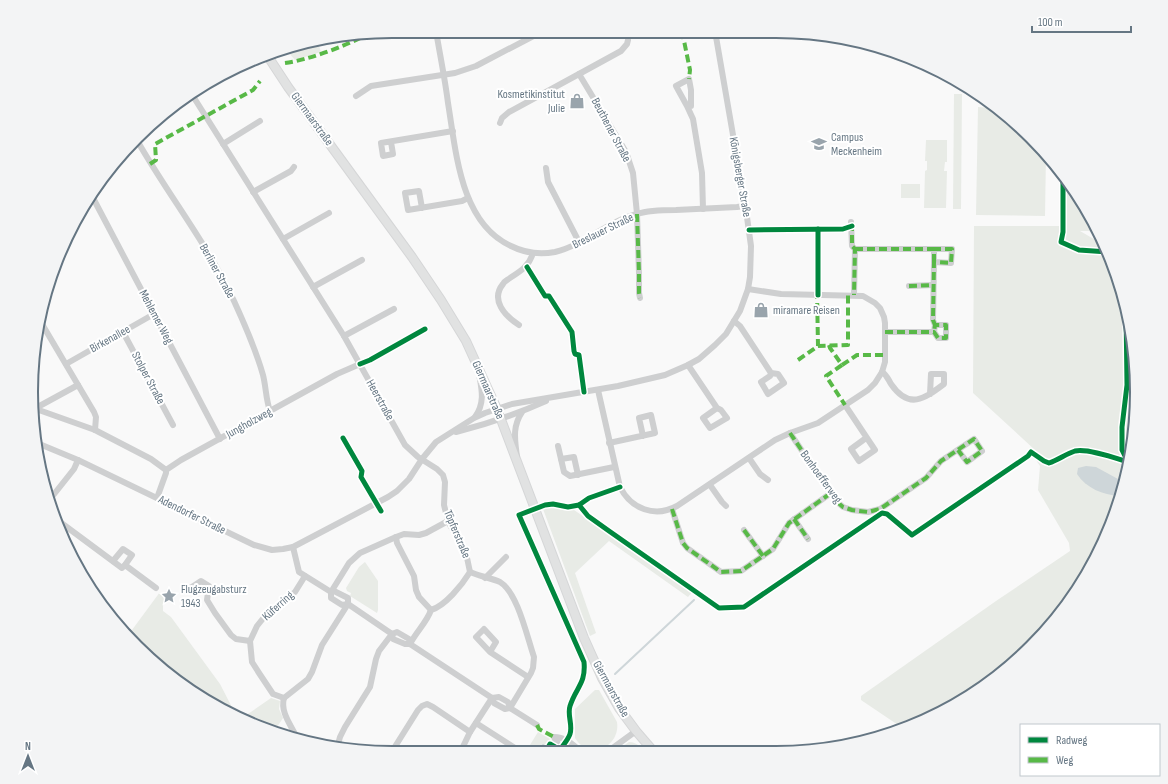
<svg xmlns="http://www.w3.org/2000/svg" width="1168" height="784" font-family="'Sofia Sans Condensed',sans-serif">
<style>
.green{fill:#e8ebe6}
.water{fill:#ced6d9}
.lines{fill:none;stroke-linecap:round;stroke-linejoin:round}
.stream{stroke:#ced6d9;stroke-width:2}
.major-casing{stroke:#d5d6d7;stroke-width:10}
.minor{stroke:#cecfd0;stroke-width:6}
.major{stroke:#e1e2e2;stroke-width:8}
.quiet{stroke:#58b947;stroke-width:4;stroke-dasharray:8 4;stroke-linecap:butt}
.cycleway-casing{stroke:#fff;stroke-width:8}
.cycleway{stroke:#00873e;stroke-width:5}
.labels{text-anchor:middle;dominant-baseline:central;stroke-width:4;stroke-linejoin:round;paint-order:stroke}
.poi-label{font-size:12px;fill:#657683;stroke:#fff;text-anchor:start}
.street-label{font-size:12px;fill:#657683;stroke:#fff}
.rim{fill:none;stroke:#657683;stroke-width:2}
</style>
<rect width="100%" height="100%" fill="#f9f9f9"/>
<g class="green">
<polygon points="318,43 321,52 295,60 289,53 285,53 283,49"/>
<polygon points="954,94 962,94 961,209 953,209"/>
<polygon points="978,107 991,108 1031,137 1046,154 1045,216 976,215"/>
<polygon points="926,140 947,140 947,162 945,162 944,171 947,171 946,208 924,208 925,171 927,170 927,161 925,161"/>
<polygon points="1066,179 1076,191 1101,239 1089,231 1080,231 1099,242 1104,244 1109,254 1130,321 1137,392 1130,462 1110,530 1076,592 1031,647 977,692 914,725 904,729 861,700 861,696 996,601 1070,551 1069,543 1038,490 1040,466 1036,460 1032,457 1035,450 973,393 974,226 1065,226"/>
<rect x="901" y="184" width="19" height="14"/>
<polygon points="553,507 568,510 574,510 693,591 688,597 609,541 575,573 596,633 590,636 543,509"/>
<polygon points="365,562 378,581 378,610 377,613 350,596 351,593 347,591 346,588 359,567"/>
<polygon points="160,592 165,601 163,605 163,611 171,617 220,684 237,717 232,716 137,647 113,616 132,630"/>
<path d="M595,690H599L617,722C620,741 601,756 584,747C581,746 577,741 575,738V709Z"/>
<polygon points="271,698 280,701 279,709 283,718 275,730 248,721 245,716"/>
<polygon points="538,732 550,739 541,753 525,753"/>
<path d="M629,742C637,742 641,747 645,753H613Z"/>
</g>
<path class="water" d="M1086,466L1096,467L1118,479L1122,488L1119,496C1103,495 1086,488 1077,474L1078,468Z"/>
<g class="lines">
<g class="stream">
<polyline points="615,674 694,600"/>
<polyline points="539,753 543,745"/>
</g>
<g class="major-casing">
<polyline id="major" points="267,55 288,87 412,257 441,300 466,341 497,409 584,638 602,678 619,708 636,731 655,753"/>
</g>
<g class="minor">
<path d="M436,31C440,55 445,79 448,103C456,151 460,223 511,246C525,253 539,255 555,252C584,245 608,221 637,214C649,210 663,210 676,210C696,209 716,208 737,207L745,206"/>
<polyline points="628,40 627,44 621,51 579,74 626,152 633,173 637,214 639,273 639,293 640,298"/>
<polyline points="191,93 344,336 405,445 418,457 437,469 443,475 445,482 444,505 446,513 450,525 466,553 470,572"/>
<polyline points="356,96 371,86 455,73 476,66 543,31"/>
<polyline points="687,106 676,86 689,79 691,90 691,106 687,106 693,119 702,173 703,209"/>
<polyline points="500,123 502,118 509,112 579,74"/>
<path d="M138,142C169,196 208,245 234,301C245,325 256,350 263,375C266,387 266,400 270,411"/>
<polyline points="391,142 393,154 383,156 381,143 453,131"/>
<polyline points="223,144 260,121"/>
<polyline points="546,168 548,182 579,242"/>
<polyline points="253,192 291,171 294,167"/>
<polyline points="92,196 220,439"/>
<polyline points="422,208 419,191 405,193 408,210 462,201 468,198"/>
<polyline points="851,222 852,246 855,249 854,295"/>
<polyline points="283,239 329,213"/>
<polyline points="855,249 934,249"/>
<polyline points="934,262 934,249 952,249 951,263 934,262 933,320 935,325"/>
<polyline points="909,286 933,285"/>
<polyline points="313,287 362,260"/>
<polyline points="734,321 740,326 771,373 778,374 784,383 768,394 761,382 770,376 771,373"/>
<polyline points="42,324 94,412 96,417 95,430"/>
<path d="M519,325C505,316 490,300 503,284C504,281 508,280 510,278C521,271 529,266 533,253"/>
<polyline points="123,332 173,425"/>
<polyline points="885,332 934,332 938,338 946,338 946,325 935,325 934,332"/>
<polyline points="344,336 394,309"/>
<polyline points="66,364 154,314"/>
<polyline points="688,365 717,408 721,410 727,418 710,428 703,418 717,408"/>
<path d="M882,372C887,375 888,379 891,384C909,410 924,399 944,384V374H931L930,394"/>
<path d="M598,390L620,487C631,509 655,518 677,506L775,440L790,433L818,423L868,390L875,383L882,372L885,362V323L884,317L880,308L875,303L863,296L781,294L748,289"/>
<polyline points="845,405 875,450 859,461 851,449 866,438"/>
<polyline points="34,409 78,385"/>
<polyline points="36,409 95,430 151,459 166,470"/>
<path d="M475,417C485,403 482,390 479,374"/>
<path d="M456,432C488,424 517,414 546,401"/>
<polyline points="790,433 836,501 843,507 852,510 868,512 880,509 926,478 941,461 974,439 982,451 967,462 958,450"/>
<polyline points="37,443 78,460 254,545 272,550 283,549 293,547 388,497 397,491 409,479 422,459 436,442 474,418 485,413 512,404 618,386 665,375 688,365 699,359 715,345 726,334 740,311 748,289 750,277 751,246 746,210 715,31"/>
<polyline points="609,443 655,433 651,415 639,418 643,436"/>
<polyline points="558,446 564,472 570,476 614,467"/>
<path d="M517,457C515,440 512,427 522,412"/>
<polyline points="749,458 760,474 768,480"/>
<polyline points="561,459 574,457 578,475"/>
<polyline points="710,485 722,502 726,506"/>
<polyline points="51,498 74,469 78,460"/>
<polyline points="157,498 166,473 166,470 181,460 337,374 360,364"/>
<polyline points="672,509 683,543 687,548 721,572 741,571 773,549 789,523 831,493"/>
<polyline points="794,519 808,539"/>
<polyline points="60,522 122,568 125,565 156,588"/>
<polyline points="744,530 763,556"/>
<polyline points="396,537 397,543 414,576 416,590 419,597 431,610"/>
<polyline points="293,547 299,572 331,592 334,591 348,598 348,604"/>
<polyline points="113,561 123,549 132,555 125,565"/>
<path d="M470,572C479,576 491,578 500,582C518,593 527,637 534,657L533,668L531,673L510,708"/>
<polyline points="485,578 506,557"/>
<polyline points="184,590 192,587 201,581 209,586 207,600 215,613 231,635 236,639 250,641"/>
<polyline points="331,592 331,598 342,605 348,604 392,634 393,639 405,644 410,644 492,698 494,703 505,709 510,708 537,725"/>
<polyline points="331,592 349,563 360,553 396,537 404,534 419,535 426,533 448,521"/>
<polyline points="392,634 397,632 409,639 410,644"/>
<path d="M410,644C416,632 427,622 431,610C445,606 462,585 470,572"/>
<polyline points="490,652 496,642 484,629 476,637 490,652 528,677"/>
<polyline points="284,698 273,694 259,673 252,662 250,641 257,626 265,616 295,592 305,576"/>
<polyline points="284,698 308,679 312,672 322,645 348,604"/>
<path d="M284,698C280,712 291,725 297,738"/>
<polyline points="492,698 499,697 508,702 510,708"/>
<polyline points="476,723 515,748"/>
<polyline points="337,748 340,737 345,727 370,687 376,659 379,651 392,634"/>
<polyline points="462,748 470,753"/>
<polyline points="391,753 418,710 422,706 427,704 433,707 470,732"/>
<polyline points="460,753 470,732 492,698"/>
<path d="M583,753C572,751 558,749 554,737C567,737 574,746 583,753"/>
<polyline points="604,753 610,750 636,731"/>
</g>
<use href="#major" class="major"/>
<g class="quiet">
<polyline points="682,31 690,70 689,79"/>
<path d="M285,63C308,60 343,47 364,36"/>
<polyline points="178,104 193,96"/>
<polyline points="150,164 156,160 155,144 253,90 260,81"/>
<polyline points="637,214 639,273 639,293 640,298"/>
<polyline points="852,223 852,246 855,249 854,295"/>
<polyline points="855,249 934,249"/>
<polyline points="934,262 934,249 952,249 951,263 934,262 933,320 935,325"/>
<polyline points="909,286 933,285"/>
<polyline points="817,291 818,346"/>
<polyline points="885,332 934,332 938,338 946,338 946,325 935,325 934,332"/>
<polyline points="829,345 830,348 842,365 826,376 845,405"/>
<polyline points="798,360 818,346 848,345 848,295"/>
<polyline points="842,365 857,355 885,355"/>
<polyline points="790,433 836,501 843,507 852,510 868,512 880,509 926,478 941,461 974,439 982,451 967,462 958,450"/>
<polyline points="672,509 683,543 687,548 721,572 741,571 773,549 789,523 831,493"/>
<polyline points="794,519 808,539"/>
<polyline points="744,530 763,556"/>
<polyline points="537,725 539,729 554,737"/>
</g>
<g class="cycleway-casing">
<g id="cycleway">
<polyline points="1063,176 1063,232 1061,242 1079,250 1108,252"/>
<polyline points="749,230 843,229 852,226"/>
<polyline points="527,267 545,296 549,296 572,332 574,351 575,354 579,355 584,392"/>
<polyline points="818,295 818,229"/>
<polyline points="1126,309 1127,385 1122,427 1122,450 1128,462"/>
<polyline points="360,364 370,360 425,329"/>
<polyline points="343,438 362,471 361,477 381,511"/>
<path d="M579,505L588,516L609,531L719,608L744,607L882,513L887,514L912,535L1028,456L1031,452L1044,461L1049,463C1058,460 1066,454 1075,451C1087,448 1115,458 1128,462"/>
<path d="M545,753L550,744L560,750C563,745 568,740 570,734C573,725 567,715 570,706C576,687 586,684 584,662L519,515L545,505L553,504L568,507L579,505L589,498L620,487"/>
</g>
</g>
<use href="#cycleway" class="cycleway"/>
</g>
<defs>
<g id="shop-bare" transform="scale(1.2)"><path d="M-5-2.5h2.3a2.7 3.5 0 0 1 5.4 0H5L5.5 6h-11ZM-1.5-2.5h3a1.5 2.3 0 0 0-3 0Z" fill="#99a4ac" stroke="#fff" stroke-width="2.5" paint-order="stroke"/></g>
<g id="school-bare" transform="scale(1.2)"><path d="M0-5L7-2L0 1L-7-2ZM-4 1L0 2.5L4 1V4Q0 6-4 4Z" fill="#99a4ac" stroke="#fff" stroke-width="2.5" paint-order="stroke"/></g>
<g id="sight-bare" transform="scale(1.2)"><path d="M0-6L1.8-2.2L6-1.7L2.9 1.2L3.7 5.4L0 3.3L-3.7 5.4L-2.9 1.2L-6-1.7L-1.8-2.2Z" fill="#99a4ac" stroke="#fff" stroke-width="2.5" paint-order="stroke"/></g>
</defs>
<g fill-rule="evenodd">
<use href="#shop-bare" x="577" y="101"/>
<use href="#school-bare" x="819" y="144"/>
<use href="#shop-bare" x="761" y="310"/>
<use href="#sight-bare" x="169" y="596"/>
</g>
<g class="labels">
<g class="poi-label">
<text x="565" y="94" text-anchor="end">Kosmetikinstitut<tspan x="565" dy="14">Julie</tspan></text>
<text x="831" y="137">Campus<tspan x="831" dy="14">Meckenheim</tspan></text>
<text x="773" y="310">miramare Reisen</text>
<text x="181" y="589">Flugzeugabsturz<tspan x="181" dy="14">1943</tspan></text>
</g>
<g class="street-label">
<text transform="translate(312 119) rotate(54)">Giermaarstraße</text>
<text transform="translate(611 130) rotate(62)">Beuthener Straße</text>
<text transform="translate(740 177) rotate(80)">Königsberger Straße</text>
<text transform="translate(603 231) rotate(-26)">Breslauer Straße</text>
<text transform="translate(217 271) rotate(61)">Berliner Straße</text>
<text transform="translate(156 317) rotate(62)">Mehlemer Weg</text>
<text transform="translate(110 339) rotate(-29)">Birkenallee</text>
<text transform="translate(148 378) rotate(62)">Stolper Straße</text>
<text transform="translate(488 390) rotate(66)">Giermaarstraße</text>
<text transform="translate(380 400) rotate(61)">Heerstraße</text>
<text transform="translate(249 423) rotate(-29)">Jungholzweg</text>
<text transform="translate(821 477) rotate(54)">Bonhoefferweg</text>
<text transform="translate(192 515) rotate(26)">Adendorfer Straße</text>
<text transform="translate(457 534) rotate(67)">Töpferstraße</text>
<text transform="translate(278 606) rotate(-42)">Küferring</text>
<text transform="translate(611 689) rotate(61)">Giermaarstraße</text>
</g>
</g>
<path d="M0 0H1168V784H0ZM392 38H776A354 354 0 0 1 1130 392V392A354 354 0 0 1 776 746H392A354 354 0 0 1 38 392V392A354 354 0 0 1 392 38Z" fill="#f3f4f5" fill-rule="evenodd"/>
<path class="rim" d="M392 38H776A354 354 0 0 1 1130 392V392A354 354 0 0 1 776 746H392A354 354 0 0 1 38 392V392A354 354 0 0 1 392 38Z"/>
<rect x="1020" y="724" width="140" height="52" fill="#ffffff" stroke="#c1c8cd"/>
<rect x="1028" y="737" width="20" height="6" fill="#00873e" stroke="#c1c8cd"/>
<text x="1056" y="744" font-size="12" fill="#657683">Radweg</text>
<rect x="1028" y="757" width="20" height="6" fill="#58b947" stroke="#c1c8cd"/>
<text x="1056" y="764" font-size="12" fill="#657683">Weg</text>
<g transform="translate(28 756)" stroke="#ffffff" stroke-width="3" paint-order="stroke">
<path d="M0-3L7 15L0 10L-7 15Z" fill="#657683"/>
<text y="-6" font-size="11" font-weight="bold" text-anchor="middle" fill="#657683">N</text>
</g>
<path d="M1032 26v6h99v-6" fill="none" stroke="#657683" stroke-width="2"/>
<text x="1038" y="26" font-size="12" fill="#657683" stroke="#ffffff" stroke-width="3" paint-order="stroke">100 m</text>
</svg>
